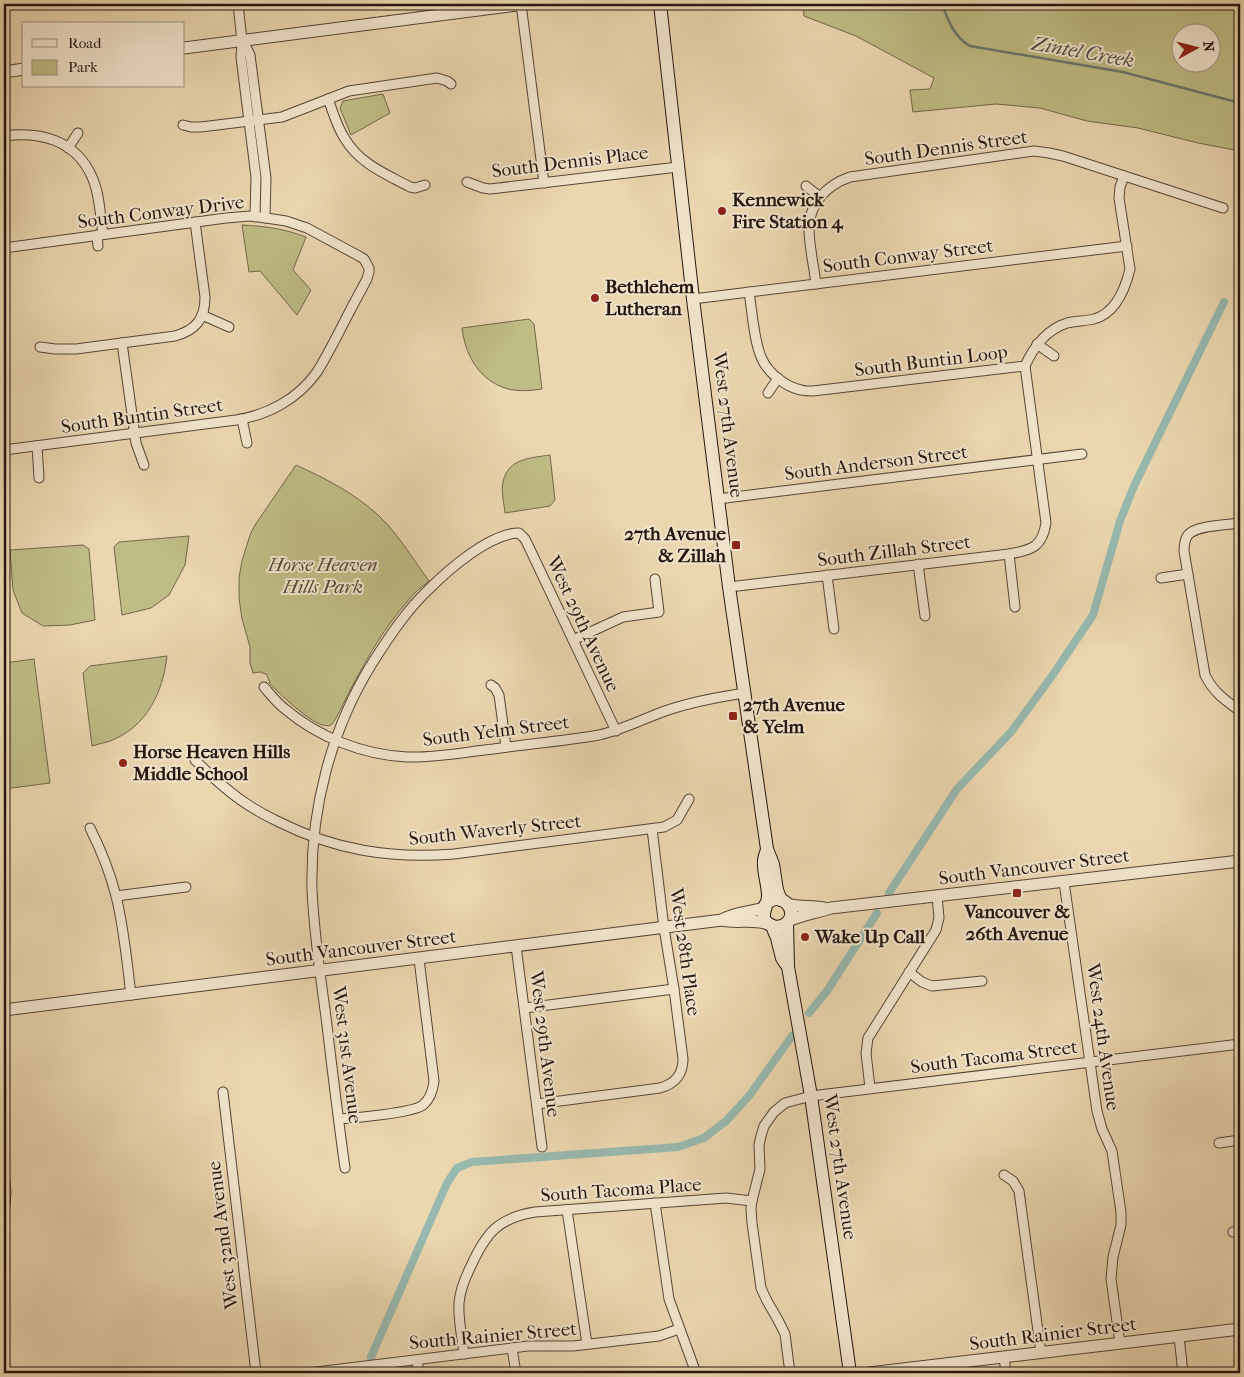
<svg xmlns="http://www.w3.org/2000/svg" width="1244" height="1377" font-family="'IM FELL French Canon',serif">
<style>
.green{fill:#bfbc85;stroke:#72694a;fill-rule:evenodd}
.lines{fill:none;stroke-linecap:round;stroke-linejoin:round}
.stream{stroke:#6a786f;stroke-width:2.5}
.canal{stroke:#98b9af;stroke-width:8}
.minor-casing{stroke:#564638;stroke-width:11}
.tertiary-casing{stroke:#564638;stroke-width:13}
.secondary-casing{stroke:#251610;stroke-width:14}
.minor{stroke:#f1e4cb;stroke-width:9}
.tertiary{stroke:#f1e4cb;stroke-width:11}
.secondary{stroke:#f1e4cb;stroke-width:12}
.poi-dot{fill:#8f2418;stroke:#f1e4cb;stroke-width:2}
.labels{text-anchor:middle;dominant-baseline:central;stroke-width:4;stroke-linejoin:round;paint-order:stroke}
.street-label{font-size:19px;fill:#251610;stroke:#f1e4cb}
.poi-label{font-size:19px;font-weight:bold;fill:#251610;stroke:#f1e4cb;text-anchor:start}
.park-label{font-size:19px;font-style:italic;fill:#534833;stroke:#f1e4cb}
.water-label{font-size:20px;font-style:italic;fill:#4d4f48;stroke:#f1e4cb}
</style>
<rect width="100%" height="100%" fill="#ead6af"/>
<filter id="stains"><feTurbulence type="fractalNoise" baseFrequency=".004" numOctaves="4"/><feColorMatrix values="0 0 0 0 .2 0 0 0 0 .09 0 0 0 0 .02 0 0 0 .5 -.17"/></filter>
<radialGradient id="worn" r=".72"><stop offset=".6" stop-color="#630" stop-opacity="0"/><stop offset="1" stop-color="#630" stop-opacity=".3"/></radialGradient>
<g class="green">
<path d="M803,4H1240V151L1198,143L1138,128L1087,121L1040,108L996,104L913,112L910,90L930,89L934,78L856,36L804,16ZM1182,32H1212V62H1182Z"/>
<polygon points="383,94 390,113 351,135 340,108 343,101"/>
<path d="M242,225C265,226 285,229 306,237L293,270L311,290L297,315L260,271L249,272Z"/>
<path d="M529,319L534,324L542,389C529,391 514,392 502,387C477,377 465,353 462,328Z"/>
<path d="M550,455L555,500L550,506L505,513C504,503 501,491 503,482C508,458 531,458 550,455Z"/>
<path d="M296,465C329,480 362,497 387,524C403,542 415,562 429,581C421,587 413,594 407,602C385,627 368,656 353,685C349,691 335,723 331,725C318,732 279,693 270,684L269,680L266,674L260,672L253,673L250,663V647L242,619L239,598V578L242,561L250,535L255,525Z"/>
<polygon points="189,536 185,565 169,595 151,608 122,615 114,547 119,542"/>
<polygon points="83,545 89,549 95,620 70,625 43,626 22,613 13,590 10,550"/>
<path d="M167,656C163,692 147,727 110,741C104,743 98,744 92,746L83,673L90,666Z"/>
<polygon points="34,659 50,783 4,789 4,663"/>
</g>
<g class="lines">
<path class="stream" d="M942,4C948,20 954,37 970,46L1123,72L1240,103"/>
<g class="canal">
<polyline points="889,893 957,789 1011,732 1052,676 1093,615 1120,521 1134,486 1224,302"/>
<polyline points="809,1013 827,991 877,913"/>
<polyline points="371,1357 447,1183 457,1168 472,1162 678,1147 704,1138 726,1121 749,1096 792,1036"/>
</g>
<g class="minor-casing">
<g id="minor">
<polyline points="238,4 242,41 241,57 256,177 255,217"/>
<polyline points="521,4 544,183"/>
<polyline points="243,41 250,55 266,178 265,218"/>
<path d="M328,99C333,112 337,127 345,139C360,164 386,174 410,187L415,188L425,185"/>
<polyline points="183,125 191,127 201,127 282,117 349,91 437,78 447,81 451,84"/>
<path d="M4,136C40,131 76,140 92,177C100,194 100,216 103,234"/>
<polyline points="68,148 78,133"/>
<polyline points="467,182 483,188 490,189 678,167"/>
<polyline points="806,186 820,197"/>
<polyline points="97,235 98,246"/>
<path d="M4,248L226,218L250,216L273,219L286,221L307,228L359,256L364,259L369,268V272L367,279C356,299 346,318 336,338C330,349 324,361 317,372C298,399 268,415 236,420L4,450"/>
<path d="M816,284C814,267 809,245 809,229C809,203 827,185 850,177L1034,151L1049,153L1063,156L1223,208"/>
<path d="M749,292C752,310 754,343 762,359C768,373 786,387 801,390C805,391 809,391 813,391L1025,366C1034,346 1046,330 1067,323C1076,321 1085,321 1094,319C1116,313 1125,290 1130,269L1119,198L1120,187L1124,176"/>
<polyline points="693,299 1127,246"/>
<polyline points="202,315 229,327"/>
<polyline points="122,343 136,443 144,465"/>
<polyline points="1037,344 1054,356"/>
<path d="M40,347L55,349H76L175,336C196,330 205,319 205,297L195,222"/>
<polyline points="768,393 778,378"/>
<polyline points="242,419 247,443"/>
<polyline points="37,446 39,478"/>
<polyline points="718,499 1082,454"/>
<path d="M1240,523C1227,525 1197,525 1188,535C1185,539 1184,545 1184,551L1205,675C1213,692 1225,700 1240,711"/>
<polyline points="1009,554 1015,607"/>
<polyline points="918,564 925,616"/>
<polyline points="827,575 834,629"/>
<polyline points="1161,578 1188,574"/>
<path d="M729,587L1009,554C1031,550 1042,548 1046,523L1025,366"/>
<polyline points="573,640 623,617 659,612 655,579"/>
<polyline points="491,685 495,688 499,695 506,747"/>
<path d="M264,687C271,695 277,703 285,709C318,737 363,755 407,757C435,758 465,752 493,749C529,744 564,741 599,735C622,730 643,719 665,711C691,702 718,697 745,693"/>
<path d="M195,760C204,769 213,778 223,786C239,800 258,812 277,821C334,850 390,859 454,854L664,827L677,820L689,799"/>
<path d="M90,828C101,850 110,872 116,896C124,928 127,962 131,995"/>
<polyline points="1064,882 1097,1111 1102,1129 1112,1151 1121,1212 1121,1225 1113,1257 1111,1279 1120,1343"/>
<polyline points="116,896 186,887"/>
<polyline points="516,946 542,1147"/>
<polyline points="909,972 922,982 932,986 982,981"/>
<polyline points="525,1008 674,989"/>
<polyline points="870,1088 866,1053 868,1038 936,930 939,918 937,896"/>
<polyline points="223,1092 256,1373"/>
<path d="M537,1104L660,1088C675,1084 683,1074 683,1059L674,989L664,928L652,829"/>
<path d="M339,1119C354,1118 413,1113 423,1105C430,1099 433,1090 434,1081L419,959"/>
<polyline points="1219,1143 1240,1140"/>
<path d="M345,1168C338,1118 332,1068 326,1017C320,975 314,932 312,890C310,810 331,729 373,662C389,637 406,611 428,590C448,570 490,533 519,533L525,539L528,545L616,731"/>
<polyline points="4,1174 6,1192 4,1216"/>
<polyline points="1004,1175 1013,1181 1019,1191 1041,1353"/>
<polyline points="752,1201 751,1209 752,1223 761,1288 767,1301 778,1320 785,1334 790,1373"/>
<polyline points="655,1203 669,1299 696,1373"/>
<polyline points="567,1210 587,1344"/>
<polyline points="1233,1232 1240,1231"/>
<polyline points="1179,1336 1183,1373"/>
<polyline points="512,1348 516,1373"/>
<path d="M464,1354C462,1337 458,1320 459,1303C460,1290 465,1278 471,1266C486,1233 498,1218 535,1212L726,1198L752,1201L760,1169L759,1145L761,1136L764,1126L774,1112L785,1103L811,1096L1240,1044"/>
<polyline points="1004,1357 1006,1373"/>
<polyline points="417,1360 419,1373"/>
<polyline points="308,1373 528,1346 573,1346 659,1336 679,1329"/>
</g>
</g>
<g class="tertiary-casing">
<g id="tertiary">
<polyline points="184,48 525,4"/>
<polyline points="4,72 24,69"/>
<path d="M787,904C800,907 812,906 824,908"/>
<path d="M722,920C735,912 749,913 764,908"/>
<path d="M789,921C802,914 817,913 831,908L1240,861"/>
<path d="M4,1010L722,920C738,924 752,918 768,924"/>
<polyline points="869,1373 1240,1329"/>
</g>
</g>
<g class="secondary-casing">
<g id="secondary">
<polyline points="660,4 693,299 729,587 767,849 773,864 777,890 781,900"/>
<path d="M765,905C780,889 800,910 787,923C783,926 778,928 773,926C756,920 768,907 768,896C768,884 763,872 764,861C764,857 766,853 767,850"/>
<polyline points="787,923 788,967 811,1096 850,1373"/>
<polyline points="772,926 777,938 782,958 785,963"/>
</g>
</g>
<use href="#minor" class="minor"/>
<use href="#tertiary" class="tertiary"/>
<use href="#secondary" class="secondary"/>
</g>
<g class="poi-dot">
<circle cx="722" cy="211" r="5"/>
<circle cx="595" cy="298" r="5"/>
<rect x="731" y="540" width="10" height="10" rx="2.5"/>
<rect x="728" y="711" width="10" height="10" rx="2.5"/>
<circle cx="123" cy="763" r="5"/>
<rect x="1012" y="888" width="10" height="10" rx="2.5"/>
<circle cx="805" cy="937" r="5"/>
</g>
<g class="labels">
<g class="street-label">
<text transform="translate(946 148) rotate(-8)">South Dennis Street</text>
<text transform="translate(570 162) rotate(-7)">South Dennis Place</text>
<text transform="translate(161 212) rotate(-7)">South Conway Drive</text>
<text transform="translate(908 256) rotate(-7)">South Conway Street</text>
<text transform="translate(931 361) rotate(-7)">South Buntin Loop</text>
<text transform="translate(142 416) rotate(-8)">South Buntin Street</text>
<text transform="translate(728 425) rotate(83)">West 27th Avenue</text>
<text transform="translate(876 463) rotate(-7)">South Anderson Street</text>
<text transform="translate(894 551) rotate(-7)">South Zillah Street</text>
<text transform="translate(583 624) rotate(65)">West 29th Avenue</text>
<text transform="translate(496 731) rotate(-7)">South Yelm Street</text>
<text transform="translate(495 830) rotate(-6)">South Waverly Street</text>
<text transform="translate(1034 867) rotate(-7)">South Vancouver Street</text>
<text transform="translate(361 948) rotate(-7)">South Vancouver Street</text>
<text transform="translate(685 952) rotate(82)">West 28th Place</text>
<text transform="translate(1103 1037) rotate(82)">West 24th Avenue</text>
<text transform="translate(545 1044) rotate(83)">West 29th Avenue</text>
<text transform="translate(347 1055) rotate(83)">West 31st Avenue</text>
<text transform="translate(994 1057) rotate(-7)">South Tacoma Street</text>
<text transform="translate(840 1167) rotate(82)">West 27th Avenue</text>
<text transform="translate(621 1190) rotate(-4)">South Tacoma Place</text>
<text transform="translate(223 1235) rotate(-97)">West 32nd Avenue</text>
<text transform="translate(1053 1334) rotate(-7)">South Rainier Street</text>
<text transform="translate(493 1336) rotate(-5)">South Rainier Street</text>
</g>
<g class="poi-label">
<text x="732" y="200">Kennewick<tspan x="732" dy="22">Fire Station 4</tspan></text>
<text x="605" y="287">Bethlehem<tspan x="605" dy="22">Lutheran</tspan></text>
<text x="726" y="534" text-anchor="end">27th Avenue<tspan x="726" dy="22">&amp; Zillah</tspan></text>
<text x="743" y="705">27th Avenue<tspan x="743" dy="22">&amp; Yelm</tspan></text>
<text x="133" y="752">Horse Heaven Hills<tspan x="133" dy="22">Middle School</tspan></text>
<text x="1017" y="912" text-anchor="middle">Vancouver &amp;<tspan x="1017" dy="22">26th Avenue</tspan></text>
<text x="815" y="937">Wake Up Call</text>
</g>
<g class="park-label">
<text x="323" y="565">Horse Heaven<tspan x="323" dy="22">Hills Park</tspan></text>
</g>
<g class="water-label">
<text transform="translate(1083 52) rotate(10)">Zintel Creek</text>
</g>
</g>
<rect width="1244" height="1377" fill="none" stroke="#ead6af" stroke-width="20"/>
<rect x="5" y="5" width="1234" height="1367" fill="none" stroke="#251610" stroke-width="2.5"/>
<rect x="10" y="10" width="1224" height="1357" fill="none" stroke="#251610"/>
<rect x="22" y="22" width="162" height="65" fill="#f1e4cb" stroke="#9f9280"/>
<rect x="32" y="39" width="25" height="8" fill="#f1e4cb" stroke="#9f9280"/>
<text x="68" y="48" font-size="15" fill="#251610">Road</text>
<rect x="32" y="60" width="25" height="15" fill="#bfbc85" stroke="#9f9280"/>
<text x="68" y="72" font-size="15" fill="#251610">Park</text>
<g transform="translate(1196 48) rotate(83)"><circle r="24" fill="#f1e4cb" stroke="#9f9280"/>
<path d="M0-4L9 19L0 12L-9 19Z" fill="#8f2418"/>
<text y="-8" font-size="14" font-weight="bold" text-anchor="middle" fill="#251610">N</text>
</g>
<rect width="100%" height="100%" filter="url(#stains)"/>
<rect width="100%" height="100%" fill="url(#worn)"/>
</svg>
